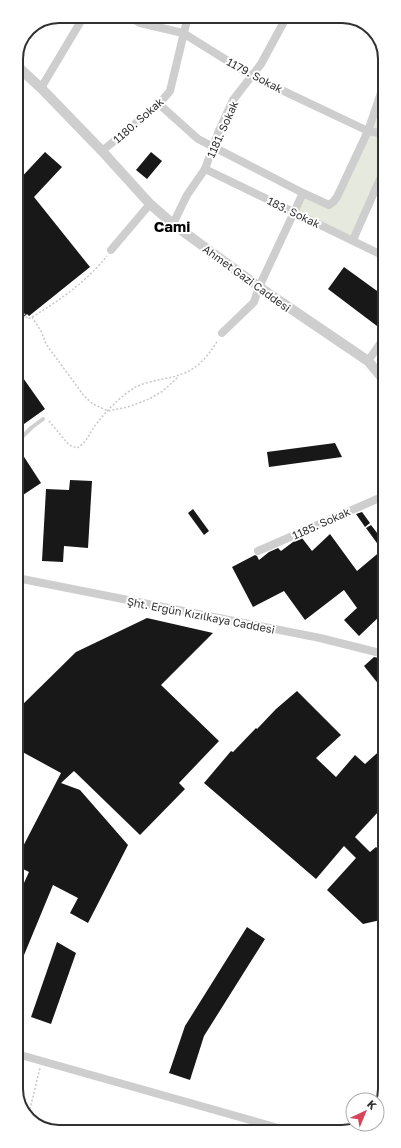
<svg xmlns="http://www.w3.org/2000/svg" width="401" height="1148" font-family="'Golos Text',sans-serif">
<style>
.green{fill:#e5e9de}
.building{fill:#181818}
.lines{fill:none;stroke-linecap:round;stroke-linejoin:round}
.path{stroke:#c8c8c8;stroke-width:1.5;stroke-dasharray:2 2;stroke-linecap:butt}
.service{stroke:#cecece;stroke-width:4}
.minor{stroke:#cecece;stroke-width:8}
.tertiary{stroke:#cecece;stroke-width:10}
.labels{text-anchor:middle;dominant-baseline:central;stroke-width:4;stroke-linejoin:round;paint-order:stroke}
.street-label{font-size:11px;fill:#313131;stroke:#fff}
.district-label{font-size:15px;font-weight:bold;fill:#000;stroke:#fff}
.rim{fill:none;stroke:#313131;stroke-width:2}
</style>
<rect width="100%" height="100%" fill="#fff"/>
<polygon class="green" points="384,84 384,170 353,240 293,212 303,193 333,202"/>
<g class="building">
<polygon points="45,152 62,167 34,197 90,267 29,316 27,314 16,324 16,183"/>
<polygon points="151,152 162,161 147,179 136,170"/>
<polygon points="344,267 384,296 384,316 377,326 328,289"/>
<polygon points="16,368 45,409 17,429 17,404"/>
<polygon points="335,443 342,457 269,467 267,452"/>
<polygon points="17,446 41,483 23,495 17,485"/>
<polygon points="70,480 92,481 88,548 64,546 63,562 42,561 46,489 69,490"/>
<polygon points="193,509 209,531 204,535 188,513"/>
<polygon points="362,512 370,523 365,527 356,514"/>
<polygon points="371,525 384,542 384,612 359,636 344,620 357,608 344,590 305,620 284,591 253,607 232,567 255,555 257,556 259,560 269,552 278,548 281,551 293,542 302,538 312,551 330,534 357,571 382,550 366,528"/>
<polygon points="147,618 213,633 161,685 219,741 179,783 185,789 140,835 74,771 61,783 80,790 128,845 88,923 70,913 78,898 53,885 17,972 17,898 29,872 17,866 17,858 61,773 17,749 17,710 76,652"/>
<polygon points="374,657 384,659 384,691 364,666"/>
<polygon points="297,691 341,735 316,758 336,777 355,755 365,764 385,746 385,810 381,814 379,811 355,837 370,852 376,847 385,855 385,919 363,924 327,890 356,858 344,846 316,879 204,783 231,751 233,752 256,728 257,729 276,709"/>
<polygon points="247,927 265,939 204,1036 190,1080 169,1073 185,1026"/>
<polygon points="57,942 76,953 51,1024 31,1017"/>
</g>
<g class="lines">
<g class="path">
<path d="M16,304L28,319L32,317C59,301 86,282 107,256"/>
<polyline points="32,317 41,331 46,344 84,396 93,404 108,411 128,407 149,399 163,391 178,377"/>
<path d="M49,421L69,445L77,448C89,441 89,432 98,422C107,410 120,397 134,388C142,383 154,381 163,379C192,374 203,364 218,340"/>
<polyline points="28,1117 40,1068"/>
</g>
<polyline class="service" points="17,440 21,438 31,428 43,419"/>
<g class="minor">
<polyline points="128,16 140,23 183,33 252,76 368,131 384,134"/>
<polyline points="41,88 84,16"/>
<polyline points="159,104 198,139 303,193 329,205 333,202 337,197 368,131 384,84"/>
<polyline points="102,151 159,104 170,91 188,16"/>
<polyline points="205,169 384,256"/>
<polyline points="173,224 187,195 205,169 218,133 233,100 261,64 287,16"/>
<polyline points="353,240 384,170"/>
<polyline points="111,250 150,204"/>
<polyline points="222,333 254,302 259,287 303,193"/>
<polyline points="368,361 384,338"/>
<polyline points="258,551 384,496"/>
<polyline points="17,578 320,638 384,654"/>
<polyline points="17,1054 289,1131"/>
</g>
<polyline class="tertiary" points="16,65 41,88 102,151 150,204 173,224 259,287 368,361 384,380"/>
</g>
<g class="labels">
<g class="street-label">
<text transform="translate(255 75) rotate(28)">1179. Sokak</text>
<text transform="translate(138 120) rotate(-41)">1180. Sokak</text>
<text transform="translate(222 129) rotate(-66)">1181. Sokak</text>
<text transform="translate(294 212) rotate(26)">183. Sokak</text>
<text transform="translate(247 278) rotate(36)">Ahmet Gazi Caddesi</text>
<text transform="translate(321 523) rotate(-24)">1185. Sokak</text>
<text transform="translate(201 615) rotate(11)">Şht. Ergün Kızılkaya Caddesi</text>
</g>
<g class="district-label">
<text x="172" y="226">Cami</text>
</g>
</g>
<path d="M0 0H401V1148H0ZM59 23H342A36 36 0 0 1 378 59V1089A36 36 0 0 1 342 1125H59A36 36 0 0 1 23 1089V59A36 36 0 0 1 59 23Z" fill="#fff" fill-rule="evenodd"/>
<path class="rim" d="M59 23H342A36 36 0 0 1 378 59V1089A36 36 0 0 1 342 1125H59A36 36 0 0 1 23 1089V59A36 36 0 0 1 59 23Z"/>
<g transform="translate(365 1112) rotate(44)"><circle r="19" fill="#ffffff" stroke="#adadad"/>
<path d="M0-3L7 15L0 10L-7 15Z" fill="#d64557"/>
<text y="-6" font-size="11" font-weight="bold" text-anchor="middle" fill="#313131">K</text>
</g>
</svg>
